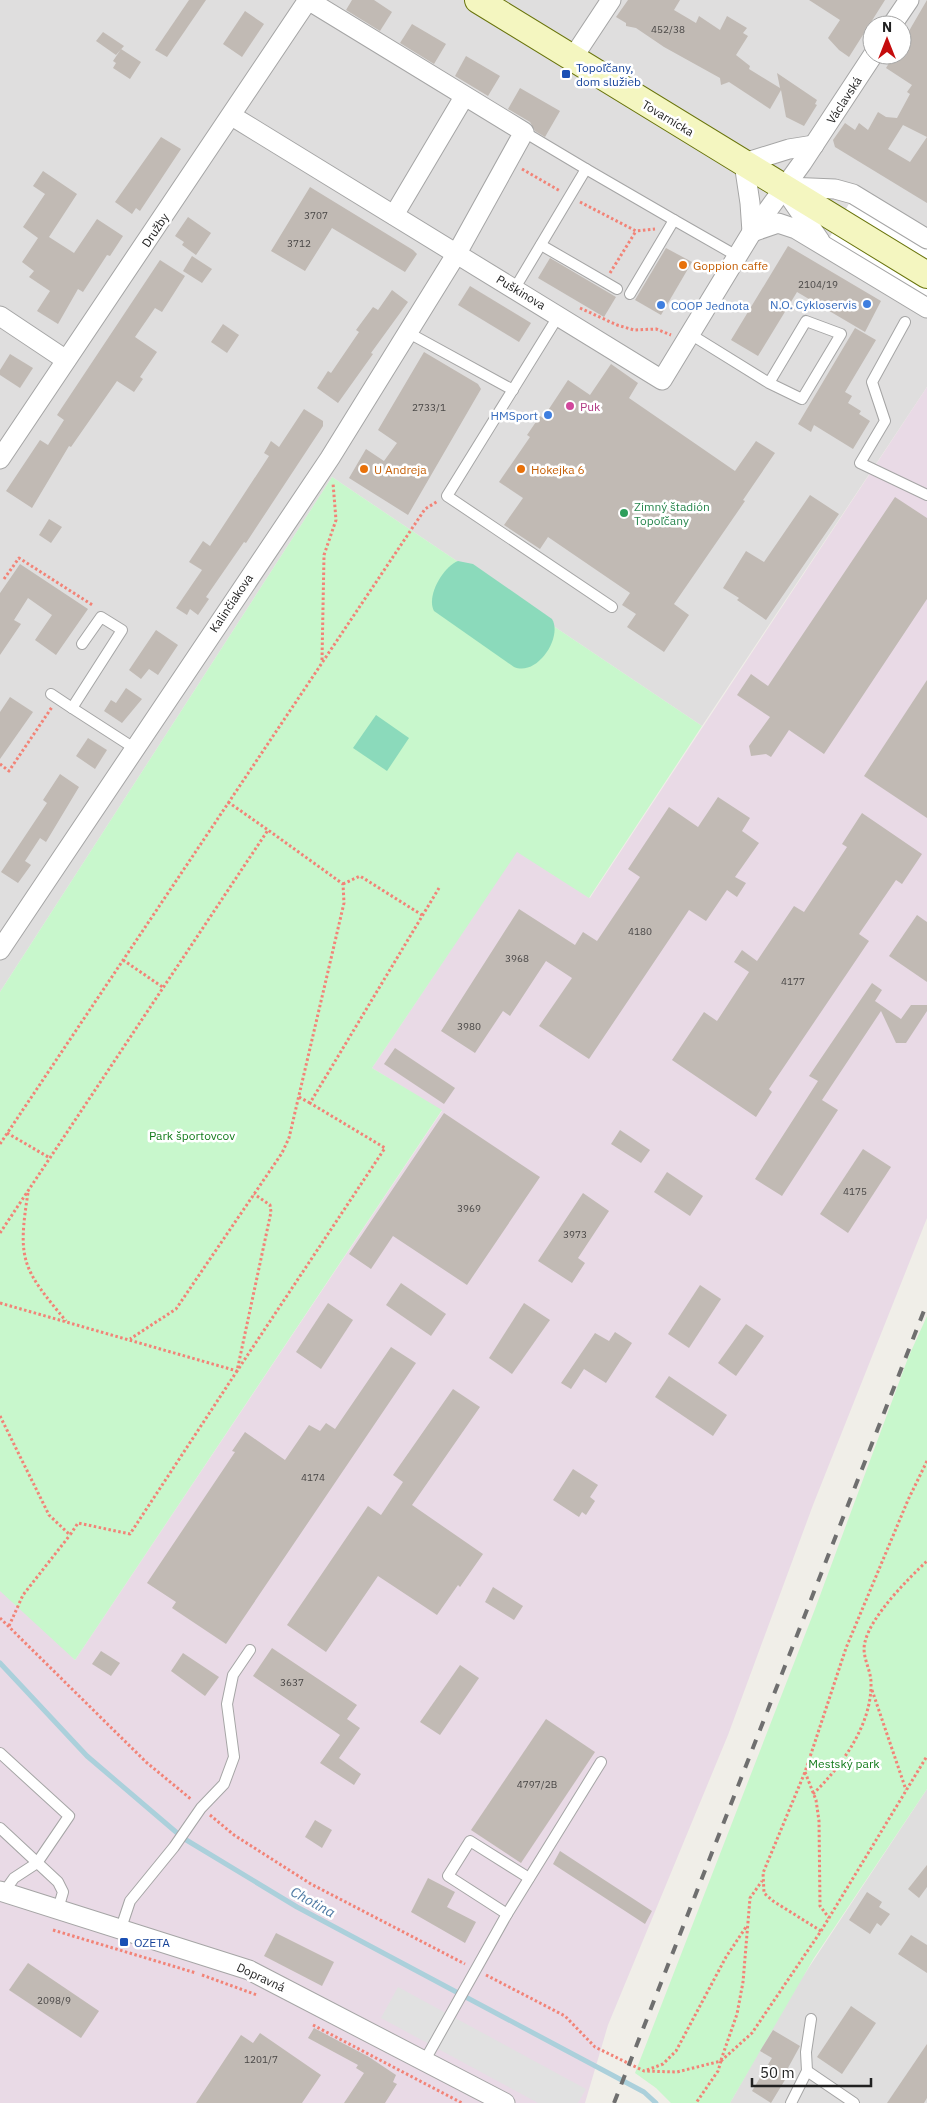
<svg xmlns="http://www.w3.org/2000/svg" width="927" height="2103" font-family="'IBM Plex Sans',sans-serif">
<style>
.residential{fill:#dfdede;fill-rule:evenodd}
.industrial{fill:#e9dae6}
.park{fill:#c8f7cc}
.pitch{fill:#8bdabb}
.parking{fill:#e1e1e1}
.pier{fill:#fff}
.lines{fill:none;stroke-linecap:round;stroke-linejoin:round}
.stream{stroke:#abd0db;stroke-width:5}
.building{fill:#c1bab4}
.service-casing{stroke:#a5a5a5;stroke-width:12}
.minor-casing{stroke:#a5a5a5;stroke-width:21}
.secondary-casing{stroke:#69740c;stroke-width:28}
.path{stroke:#f28377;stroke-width:3;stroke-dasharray:2.5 2.5;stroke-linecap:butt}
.service{stroke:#fff;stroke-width:10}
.minor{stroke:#fff;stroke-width:19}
.secondary{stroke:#f4f6c0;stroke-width:26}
.rail{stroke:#6f6f6f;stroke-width:4;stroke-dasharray:10 10;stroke-linecap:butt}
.transit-dot{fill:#1a4fb4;stroke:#fff;stroke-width:2}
.food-dot{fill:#e8710a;stroke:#fff;stroke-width:2}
.shop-dot{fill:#3f7fe0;stroke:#fff;stroke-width:2}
.hotel-dot{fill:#d1479c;stroke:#fff;stroke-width:2}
.leisure-dot{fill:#2e9e5b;stroke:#fff;stroke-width:2}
.labels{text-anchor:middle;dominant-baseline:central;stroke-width:5;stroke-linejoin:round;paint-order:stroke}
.number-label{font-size:10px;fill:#494746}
.transit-label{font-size:12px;fill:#164399;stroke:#fff;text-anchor:start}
.street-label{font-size:12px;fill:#212121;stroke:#fff}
.food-label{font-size:12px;fill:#c56008;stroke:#fff;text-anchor:start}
.shop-label{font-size:12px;fill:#366cbe;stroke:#fff;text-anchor:end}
.hotel-label{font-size:12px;fill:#b23c85;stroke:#fff;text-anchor:start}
.leisure-label{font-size:12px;fill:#27864d;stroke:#fff;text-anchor:start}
.park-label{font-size:12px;fill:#137b1b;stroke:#fff}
.water-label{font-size:14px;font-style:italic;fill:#4f7aa4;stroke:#fff}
</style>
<rect width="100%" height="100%" fill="#f0eee8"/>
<g class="residential">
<path d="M0,0H927V387L702,726L332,477L0,992ZM872,25H902V55H872Z"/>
<polygon points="927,1789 927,2103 730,2103 792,1993"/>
</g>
<polygon class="industrial" points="927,387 927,1218 813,1505 728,1735 608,2025 585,2103 0,2103 0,1583 75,1660 442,1111 372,1068 517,851 590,898"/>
<g class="park">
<polygon points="332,477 702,726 589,898 517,852 372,1068 442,1110 75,1660 0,1591 0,992"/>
<polygon points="927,1316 927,1789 814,1958 730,2103 671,2103 656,2088 635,2073 815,1609 908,1358"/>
</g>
<g class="pitch">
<path d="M458,561L473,564L552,619C563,637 537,677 514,667L434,611C426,596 443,567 458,561Z"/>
<polygon points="376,715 409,738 387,771 353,748"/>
</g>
<polygon class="parking" points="398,1987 586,2089 578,2103 538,2103 381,2018"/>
<polygon class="pier" points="850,202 927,248 927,301 827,242"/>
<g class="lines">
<polyline class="stream" points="0,1663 87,1756 183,1838 297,1907 644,2092 656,2103"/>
</g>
<g class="building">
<polygon points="189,0 206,0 167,57 155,50"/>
<polygon points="352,0 374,0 392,12 380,31 346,10"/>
<polygon points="628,0 680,0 674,10 696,23 699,16 720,30 727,16 747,28 743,33 748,36 736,55 750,66 749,69 780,88 777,73 817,100 815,104 817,105 804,126 786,117 781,90 770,109 729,82 721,85 720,78 664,47 636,28 626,26 626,23 616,17"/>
<polygon points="809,0 885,0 849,57 839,50 828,38 840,20"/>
<polygon points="927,0 927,137 903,125 888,149 910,162 927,137 927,203 835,147 833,140 845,123 855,130 859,123 868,130 878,112 886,117 897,118 910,94 907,92 912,85 886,68 894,55 902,55 902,43"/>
<polygon points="245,11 264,24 242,57 223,44"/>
<polygon points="412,24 446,44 434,64 400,43"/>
<polygon points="103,32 124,46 116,55 96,41"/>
<polygon points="121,49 141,62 130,79 113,68 116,63 113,61"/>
<polygon points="466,56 500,76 488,96 455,76"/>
<polygon points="520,88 560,111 545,137 535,131 530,122 508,109"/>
<polygon points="161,137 181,149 140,211 136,208 132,214 115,202"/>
<polygon points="43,171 77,194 49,237 74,253 97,219 123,236 110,256 107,255 83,292 78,289 58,324 37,311 50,291 29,277 34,271 22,262 38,238 23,227 45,194 33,186"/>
<polygon points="310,187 413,250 417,254 405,272 332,228 305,271 271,251"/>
<polygon points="188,217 211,233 196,255 182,245 184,242 175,236"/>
<polygon points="788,246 881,301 865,332 797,292 758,356 731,340"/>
<polygon points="666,248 692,262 661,315 635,300"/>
<polygon points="192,256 212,269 202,283 183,271"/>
<polygon points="550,258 616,297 604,317 538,278"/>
<polygon points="160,260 185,276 162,312 155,308 135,337 157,352 140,377 143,379 134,392 117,381 71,447 69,446 32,508 6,491 40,440 48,445 64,420 57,415"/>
<polygon points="470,286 531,323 519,342 458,305"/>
<polygon points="392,290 408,302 371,353 373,354 338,403 317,388 328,371 331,373 359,332 356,330 373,307 378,310"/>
<polygon points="223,324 239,335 227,353 211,342"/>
<polygon points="855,328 876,340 845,392 852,396 848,403 861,411 859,414 870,421 853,449 814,425 811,432 798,424"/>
<polygon points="424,352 478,384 481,389 408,515 349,478 366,449 384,461 397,443 378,430"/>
<polygon points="10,354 33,368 20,388 0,375 0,370"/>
<polygon points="611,364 638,383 629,398 735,471 756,441 775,453 743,500 745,501 674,604 689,615 664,652 627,627 636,614 622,605 630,593 548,537 540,549 504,525 523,498 499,482 530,437 527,435 540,416 543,418 568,380 590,395"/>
<polygon points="304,409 323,421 323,426 246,543 244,542 206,597 209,599 198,615 190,609 187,615 176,608 202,570 189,562 203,541 210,546 269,456 264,453 271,441 279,447"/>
<polygon points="810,495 839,514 766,620 737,600 739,598 723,588 746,551 764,562"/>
<polygon points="895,497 927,518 927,599 824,754 789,730 771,757 766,754 751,756 749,746 770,717 737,695 751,674 768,686"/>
<polygon points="49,519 62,527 51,543 39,535"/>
<polygon points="20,564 88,609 56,655 35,640 52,615 28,598 14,620 21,624 0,655 0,593"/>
<polygon points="156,630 178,645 158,675 149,669 141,679 129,670"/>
<polygon points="927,680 927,818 864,776"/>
<polygon points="126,688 142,699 122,723 104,711 111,700 116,703"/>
<polygon points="10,697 33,712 0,759 0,712"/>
<polygon points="88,738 107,750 95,769 76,756"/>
<polygon points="60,774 79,787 46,842 40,838 25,861 31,865 18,883 1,872 47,803 43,800"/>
<polygon points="718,797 750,818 742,831 759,843 735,877 746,883 737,897 727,890 706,921 689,910 589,1059 539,1026 572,978 546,961 510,1016 503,1011 475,1053 441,1031 519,909 575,945 583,932 597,941 640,877 628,869 669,807 698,827"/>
<polygon points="862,813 922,854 902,884 896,880 859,934 869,941 769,1089 772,1092 756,1117 672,1060 704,1012 717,1021 749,972 734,962 742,950 757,961 794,906 804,912 847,847 842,844"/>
<polygon points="917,915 927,922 927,982 889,956"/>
<polygon points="872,983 882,990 875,1001 901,1019 911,1005 927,1005 927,1011 906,1043 896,1043 881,1011 822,1100 838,1110 782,1196 755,1179 818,1081 809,1076"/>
<polygon points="395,1048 455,1088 444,1104 384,1064"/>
<polygon points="444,1113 540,1177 467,1285 393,1236 371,1269 349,1254"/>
<polygon points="620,1130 650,1150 641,1163 611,1144"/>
<polygon points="863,1149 891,1167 848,1233 820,1214"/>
<polygon points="667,1172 703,1196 690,1216 654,1192"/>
<polygon points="583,1193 609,1211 578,1258 585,1263 572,1283 538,1261"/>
<polygon points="401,1283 446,1314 431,1336 386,1305"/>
<polygon points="700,1285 721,1299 689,1348 668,1334"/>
<polygon points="328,1303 353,1320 321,1369 296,1352"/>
<polygon points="524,1303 550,1320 512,1374 489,1358"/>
<polygon points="746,1324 764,1336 736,1376 718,1363"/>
<polygon points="615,1332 632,1343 606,1383 584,1369 571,1389 561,1383 595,1333 609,1341"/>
<polygon points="391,1347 416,1363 226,1644 172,1608 176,1602 147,1583 235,1452 232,1451 245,1432 285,1460 309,1425 320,1431 326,1423 335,1429"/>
<polygon points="669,1376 727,1415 713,1436 655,1397"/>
<polygon points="453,1389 480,1407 412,1505 483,1554 460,1587 458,1585 437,1615 378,1576 326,1652 287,1625 368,1506 381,1515 403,1482 393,1475"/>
<polygon points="573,1469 598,1485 590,1497 595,1501 586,1515 582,1512 579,1517 553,1500"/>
<polygon points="493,1587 523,1606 514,1620 485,1602"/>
<polygon points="272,1648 357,1705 347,1719 360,1728 339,1758 361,1774 354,1785 320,1763 340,1735 253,1676"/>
<polygon points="101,1651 120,1663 111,1676 92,1664"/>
<polygon points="183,1653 219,1677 205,1696 171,1671"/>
<polygon points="460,1665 479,1678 440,1735 420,1722"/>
<polygon points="546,1719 595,1752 521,1863 471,1830"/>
<polygon points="315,1820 332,1830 322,1848 305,1837"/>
<polygon points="560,1851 652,1911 645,1924 553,1864"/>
<polygon points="927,1865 927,1887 919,1898 908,1889"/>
<polygon points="428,1878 455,1892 447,1907 476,1922 465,1943 411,1912"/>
<polygon points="867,1892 882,1902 879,1907 890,1914 881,1926 877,1923 870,1934 849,1920"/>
<polygon points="276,1933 334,1962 322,1986 264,1956"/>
<polygon points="911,1935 927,1945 927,1973 898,1954"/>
<polygon points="28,1963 99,2011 81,2038 9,1990"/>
<polygon points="851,2006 876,2023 842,2074 817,2057"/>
<polygon points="314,2028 369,2057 396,2075 393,2082 397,2084 385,2103 344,2103 364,2073 356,2068 358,2065 308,2038"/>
<polygon points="773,2030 800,2046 788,2068 791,2070 771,2103 752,2091 772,2058 760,2051"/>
<polygon points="260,2033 321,2075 302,2103 196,2103 241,2035 253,2043"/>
<polygon points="927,2044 927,2098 924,2103 887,2103"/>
</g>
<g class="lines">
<g class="service-casing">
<g id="service">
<polyline points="586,169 674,220 630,294"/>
<polyline points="674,220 737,256"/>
<polyline points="541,245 617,289"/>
<polyline points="515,288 586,169 524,132"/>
<polyline points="559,315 447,496 612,607"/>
<polyline points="905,322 872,382 885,421 860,463 927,495"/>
<polyline points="407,332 513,390"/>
<polyline points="690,334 769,383 802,399 841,334 806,321 769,383"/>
<polyline points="82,644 101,617 122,630 72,708 134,748"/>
<polyline points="51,694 72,708"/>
<polyline points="0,1753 69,1816 37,1863 14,1878 4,1892"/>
<polyline points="0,1828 58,1882 63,1892 58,1909"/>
<polyline points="507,1914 448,1876 470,1841 529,1878"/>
<polyline points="121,1928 130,1901 174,1847 201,1808 224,1784 234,1757 227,1704 233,1675 250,1650"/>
<polyline points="425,2060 507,1914 601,1762"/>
<polyline points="807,2071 854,2103"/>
<polyline points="791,2103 807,2071 806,2052 811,2019"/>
</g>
</g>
<g class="minor-casing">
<g id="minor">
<polyline points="892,25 909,0"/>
<polyline points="572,59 611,0"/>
<polyline points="232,116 662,380 752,232 802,163 873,55"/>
<polyline points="787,187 835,189 853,194 927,239"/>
<polyline points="787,193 820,241"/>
<polyline points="394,215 464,97"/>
<polyline points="752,232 778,223 796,229 927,308"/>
<polyline points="752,232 750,203 744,163 789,149 814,145"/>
<polyline points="0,316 66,360"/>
<polyline points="0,459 308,0 524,132 457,253 330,458 0,950"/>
<polyline points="0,1891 249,1970 505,2103"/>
</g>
</g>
<g class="secondary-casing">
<polyline id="secondary" points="478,0 927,275"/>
</g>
<g class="path">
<polyline points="522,169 560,191"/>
<polyline points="580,202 636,231 655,229"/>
<polyline points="610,273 636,231"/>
<polyline points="580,308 617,325 634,330 656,329 671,335"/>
<polyline points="4,579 19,558 94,606"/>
<polyline points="322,660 324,555 336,520 333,483"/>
<polyline points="0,764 9,771 52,707"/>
<polyline points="228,802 268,830"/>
<polyline points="343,884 360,876 422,915"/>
<polyline points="123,960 164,988"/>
<polyline points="299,1097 310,1103"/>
<polyline points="7,1133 50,1158"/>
<polyline points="0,1144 425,509 438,501"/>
<path d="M28,1193C17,1261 23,1269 66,1321"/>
<polyline points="0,1233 268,830 343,884 344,903 289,1138 282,1153 176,1309 130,1339"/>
<polyline points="0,1303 237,1371 385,1148 310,1103 439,888"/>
<polyline points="0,1416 49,1515 70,1535 78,1523 130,1534 237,1371 271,1212 270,1205 254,1194"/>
<polyline points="0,1618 146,1762 192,1800"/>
<polyline points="9,1626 23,1595 70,1535"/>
<polyline points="872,1690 906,1790"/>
<polyline points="805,1772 816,1800 819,1821 820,1906 829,1918"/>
<path d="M813,1794C842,1766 872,1724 871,1683C871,1669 861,1656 865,1642C871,1616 907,1580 927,1561"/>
<polyline points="210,1815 234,1835 311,1884 465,1964"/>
<polyline points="53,1930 196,1973"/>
<polyline points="821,1931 773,1901 764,1893 763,1873 805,1772 846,1648 908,1500 927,1461"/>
<polyline points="202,1975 257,1995"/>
<polyline points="486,1975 565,2016 595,2047 644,2071 677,2072 721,2061 718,2071 696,2103"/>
<polyline points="313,2025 462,2103"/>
<polyline points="721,2060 737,2014 743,1982 750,1898 762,1881"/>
<polyline points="721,2061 752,2033 821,1931 927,1756"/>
<polyline points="647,2070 663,2064 676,2051 726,1957 746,1927"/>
</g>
<use href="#service" class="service"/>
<use href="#minor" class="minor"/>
<use href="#secondary" class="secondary"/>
<polyline class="rail" points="614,2103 927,1303"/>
</g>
<g class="transit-dot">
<rect x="561" y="69" width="10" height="10" rx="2.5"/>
<rect x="119" y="1937" width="10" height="10" rx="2.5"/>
</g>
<g class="food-dot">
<circle cx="683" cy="265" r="5"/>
<circle cx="364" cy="469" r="5"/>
<circle cx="521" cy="469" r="5"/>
</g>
<g class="shop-dot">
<circle cx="867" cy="304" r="5"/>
<circle cx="661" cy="305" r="5"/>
<circle cx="548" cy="415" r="5"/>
</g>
<circle class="hotel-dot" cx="570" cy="406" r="5"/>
<circle class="leisure-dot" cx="624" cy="513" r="5"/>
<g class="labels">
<g class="number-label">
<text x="668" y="29">452/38</text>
<text x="316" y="215">3707</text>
<text x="299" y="243">3712</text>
<text x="818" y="284">2104/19</text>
<text x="429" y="407">2733/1</text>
<text x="640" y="931">4180</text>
<text x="517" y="958">3968</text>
<text x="793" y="981">4177</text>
<text x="469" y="1026">3980</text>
<text x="855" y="1191">4175</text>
<text x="469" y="1208">3969</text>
<text x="575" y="1234">3973</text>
<text x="313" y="1477">4174</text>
<text x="292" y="1682">3637</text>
<text x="537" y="1784">4797/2B</text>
<text x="54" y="2000">2098/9</text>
<text x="261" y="2059">1201/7</text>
</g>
<g class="transit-label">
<text x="576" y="67">Topoľčany,<tspan x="576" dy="14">dom služieb</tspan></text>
<text x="134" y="1942">OZETA</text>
</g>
<g class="street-label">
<text transform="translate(844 100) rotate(-57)">Václavská</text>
<text transform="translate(668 118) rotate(31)">Tovarnícka</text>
<text transform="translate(155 230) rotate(-56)">Družby</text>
<text transform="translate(521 292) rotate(31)">Puškinova</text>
<text transform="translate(231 603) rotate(-56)">Kalinčiakova</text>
<text transform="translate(261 1977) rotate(25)">Dopravná</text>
</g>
<g class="food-label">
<text x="693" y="265">Goppion caffe</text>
<text x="374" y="469">U Andreja</text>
<text x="531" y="469">Hokejka 6</text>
</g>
<g class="shop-label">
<text x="857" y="304">N.O. Cykloservis</text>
<text x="671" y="305" text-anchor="start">COOP Jednota</text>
<text x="538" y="415">HMSport</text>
</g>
<g class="hotel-label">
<text x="580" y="406">Puk</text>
</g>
<g class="leisure-label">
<text x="634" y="506">Zimný štadión<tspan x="634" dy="14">Topoľčany</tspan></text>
</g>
<g class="park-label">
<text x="192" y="1135">Park športovcov</text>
<text x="844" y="1763">Mestský park</text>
</g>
<g class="water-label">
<text transform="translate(313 1902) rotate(29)">Chotina</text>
</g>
</g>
<g transform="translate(887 40)"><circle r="24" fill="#ffffff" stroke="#a6a6a6"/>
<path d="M0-4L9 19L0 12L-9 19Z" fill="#c50c0d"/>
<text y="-8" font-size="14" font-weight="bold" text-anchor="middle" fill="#212121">N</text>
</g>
<path d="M752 2078v8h119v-8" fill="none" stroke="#212121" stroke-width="2.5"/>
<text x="760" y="2078" font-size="15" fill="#212121" stroke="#ffffff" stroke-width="4" paint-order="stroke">50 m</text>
</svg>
